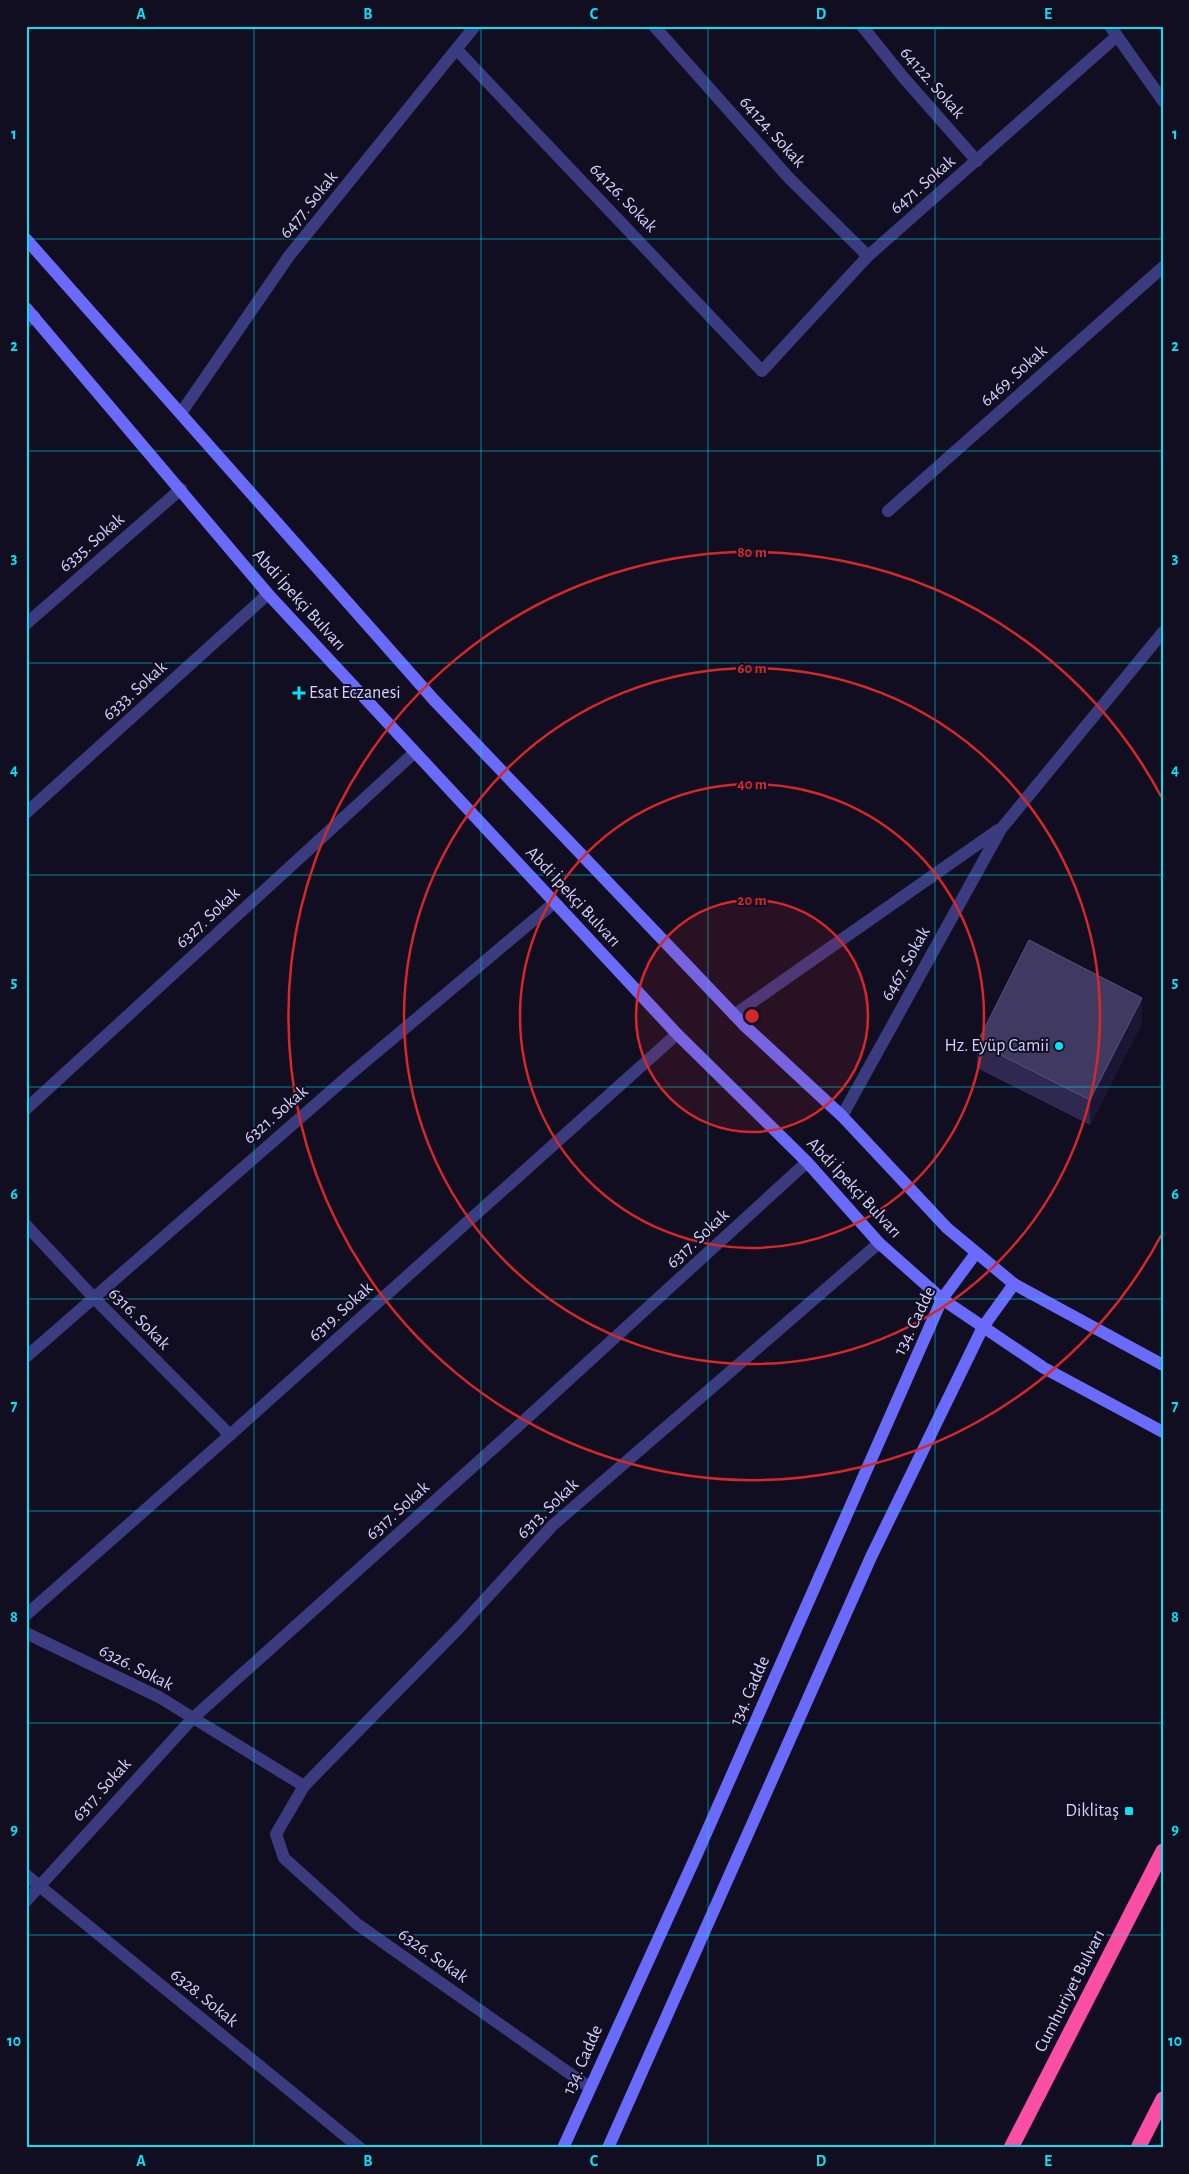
<svg xmlns="http://www.w3.org/2000/svg" width="1189" height="2174" font-family="'Alegreya Sans',sans-serif">
<style>
.lines{fill:none;stroke-linecap:round;stroke-linejoin:round}
.street{stroke:#3b3b80;stroke-width:12}
.secondary{stroke:#6b6bfb;stroke-width:12}
.highway{stroke:#fb4fa6;stroke-width:15}
.wall{fill:#2f2850}
.shaded-wall{fill:#1b1636}
.building{fill:#403a63;stroke:#58527b}
.grid{fill:none;stroke:#06e3f5;stroke-width:1;stroke-opacity:0.55}
.ring{fill:none;stroke:#d62828;stroke-width:2.5}
.poi-dot{fill:#06e3f5;stroke:#110e22;stroke-width:2}
.labels{text-anchor:middle;dominant-baseline:central;stroke-width:4;stroke-linejoin:round;paint-order:stroke}
.street-label{font-size:18px;fill:#d5d1fe;stroke:#110e22}
.poi-label{font-size:18px;fill:#d5d1fe;stroke:#110e22;text-anchor:end}
.centre{fill:#d62828;stroke:#110e22;stroke-width:2.5}
.ring-label{font-size:15px;text-anchor:middle;font-weight:bold;fill:#d62828;stroke:#110e22;stroke-width:4;stroke-linejoin:round;paint-order:stroke}
.neatline{fill:none;stroke:#06e3f5;stroke-width:2}
.grid-label{font-size:16px;text-anchor:middle;font-weight:bold;fill:#06e3f5}
</style>
<rect width="100%" height="100%" fill="#110e22"/>
<g class="lines">
<g class="street">
<polyline points="654,26 789,178 868,256"/>
<polyline points="862,26 903,77 977,161"/>
<polyline points="1110,26 1163,101"/>
<polyline points="457,50 762,371 868,256 1117,36"/>
<polyline points="26,322 34,316"/>
<polyline points="181,413 289,256 475,26"/>
<polyline points="888,511 1163,267"/>
<polyline points="26,624 181,489"/>
<polyline points="26,813 268,594"/>
<polyline points="734,1015 998,830"/>
<polyline points="26,1109 414,753"/>
<polyline points="842,1116 1001,829 1163,632"/>
<polyline points="26,1225 94,1298 230,1435"/>
<polyline points="26,1357 347,1077 554,903"/>
<polyline points="26,1615 230,1435 677,1034"/>
<polyline points="26,1633 159,1697 304,1786"/>
<polyline points="26,1875 360,2148"/>
<polyline points="26,1901 192,1719 516,1428 807,1162"/>
<polyline points="589,2087 357,1924 284,1858 276,1834 304,1786 458,1629 553,1525 879,1243"/>
</g>
<g class="secondary">
<polyline points="26,239 434,700 745,1026 842,1116 947,1228 1014,1284 1163,1365"/>
<polyline points="26,308 268,594 677,1034 807,1162 879,1243 942,1299 1044,1368 1163,1432"/>
<polyline points="563,2148 696,1856 942,1299 976,1253"/>
<polyline points="608,2148 871,1557 983,1327 1014,1284"/>
</g>
<g class="highway">
<polyline points="1011,2148 1163,1851"/>
<polyline points="1138,2148 1163,2099"/>
</g>
</g>
<polygon class="wall" points="1142,1023 1090,1125 977,1068 977,1043"/>
<polygon class="shaded-wall" points="1142,998 1142,1023 1090,1125 1090,1100"/>
<polygon class="building" points="1029,940 1142,998 1090,1100 977,1043"/>
<path class="grid" d="M254,26V2148M481,26V2148M708,26V2148M935,26V2148M26,239H1163M26,451H1163M26,663H1163M26,875H1163M26,1087H1163M26,1299H1163M26,1511H1163M26,1723H1163M26,1935H1163"/>
<circle cx="752" cy="1016" r="116" fill="#d62828" fill-opacity=".12"/>
<g class="ring">
<circle cx="752" cy="1016" r="116"/>
<circle cx="752" cy="1016" r="232"/>
<circle cx="752" cy="1016" r="348"/>
<path d="M1162 1234A464 464 0 1 1 1162 798"/>
</g>
<g class="poi-dot">
<path d="M296.5 685.5h5v5h5v5h-5v5h-5v-5h-5v-5h5z"/>
<circle cx="1059" cy="1046" r="5"/>
<rect x="1124" y="1806" width="10" height="10" rx="2.5"/>
</g>
<g class="labels">
<g class="street-label">
<text transform="translate(932 83) rotate(49)">64122. Sokak</text>
<text transform="translate(772 132) rotate(48)">64124. Sokak</text>
<text transform="translate(923 185) rotate(-41)">6471. Sokak</text>
<text transform="translate(623 198) rotate(46)">64126. Sokak</text>
<text transform="translate(309 205) rotate(-51)">6477. Sokak</text>
<text transform="translate(1014 376) rotate(-42)">6469. Sokak</text>
<text transform="translate(92 543) rotate(-41)">6335. Sokak</text>
<text transform="translate(299 600) rotate(48)">Abdi İpekçi Bulvarı</text>
<text transform="translate(135 691) rotate(-42)">6333. Sokak</text>
<text transform="translate(573 897) rotate(47)">Abdi İpekçi Bulvarı</text>
<text transform="translate(208 918) rotate(-43)">6327. Sokak</text>
<text transform="translate(906 964) rotate(-61)">6467. Sokak</text>
<text transform="translate(276 1115) rotate(-41)">6321. Sokak</text>
<text transform="translate(854 1188) rotate(47)">Abdi İpekçi Bulvarı</text>
<text transform="translate(698 1239) rotate(-43)">6317. Sokak</text>
<text transform="translate(341 1312) rotate(-42)">6319. Sokak</text>
<text transform="translate(139 1319) rotate(45)">6316. Sokak</text>
<text transform="translate(915 1321) rotate(-64)">134. Cadde</text>
<text transform="translate(548 1509) rotate(-44)">6313. Sokak</text>
<text transform="translate(398 1511) rotate(-42)">6317. Sokak</text>
<text transform="translate(136 1668) rotate(27)">6326. Sokak</text>
<text transform="translate(750 1691) rotate(-66)">134. Cadde</text>
<text transform="translate(102 1790) rotate(-48)">6317. Sokak</text>
<text transform="translate(433 1956) rotate(35)">6326. Sokak</text>
<text transform="translate(1070 1991) rotate(-63)">Cumhuriyet Bulvarı</text>
<text transform="translate(204 1998) rotate(39)">6328. Sokak</text>
<text transform="translate(583 2060) rotate(-66)">134. Cadde</text>
</g>
<g class="poi-label">
<text x="309" y="693" text-anchor="start">Esat Eczanesi</text>
<text x="1049" y="1046">Hz. Eyüp Camii</text>
<text x="1119" y="1811">Diklitaş</text>
</g>
</g>
<circle cx="752" cy="1016" r="8" class="centre"/>
<g class="ring-label">
<text x="752" y="557">80 m</text>
<text x="752" y="673">60 m</text>
<text x="752" y="789">40 m</text>
<text x="752" y="905">20 m</text>
</g>
<rect width="1189" height="2174" fill="none" stroke="#110e22" stroke-width="55"/>
<rect x="28" y="28" width="1134" height="2118" class="neatline"/>
<g class="grid-label">
<text x="141" y="19">A</text>
<text x="368" y="19">B</text>
<text x="594" y="19">C</text>
<text x="821" y="19">D</text>
<text x="1048" y="19">E</text>
<text x="14" y="139">1</text>
<text x="1175" y="139">1</text>
<text x="14" y="351">2</text>
<text x="1175" y="351">2</text>
<text x="14" y="563">3</text>
<text x="1175" y="563">3</text>
<text x="14" y="775">4</text>
<text x="1175" y="775">4</text>
<text x="14" y="987">5</text>
<text x="1175" y="987">5</text>
<text x="14" y="1199">6</text>
<text x="1175" y="1199">6</text>
<text x="14" y="1411">7</text>
<text x="1175" y="1411">7</text>
<text x="14" y="1622">8</text>
<text x="1175" y="1622">8</text>
<text x="14" y="1834">9</text>
<text x="1175" y="1834">9</text>
<text x="14" y="2046">10</text>
<text x="1175" y="2046">10</text>
<text x="141" y="2166">A</text>
<text x="368" y="2166">B</text>
<text x="594" y="2166">C</text>
<text x="821" y="2166">D</text>
<text x="1048" y="2166">E</text>
</g>
</svg>
